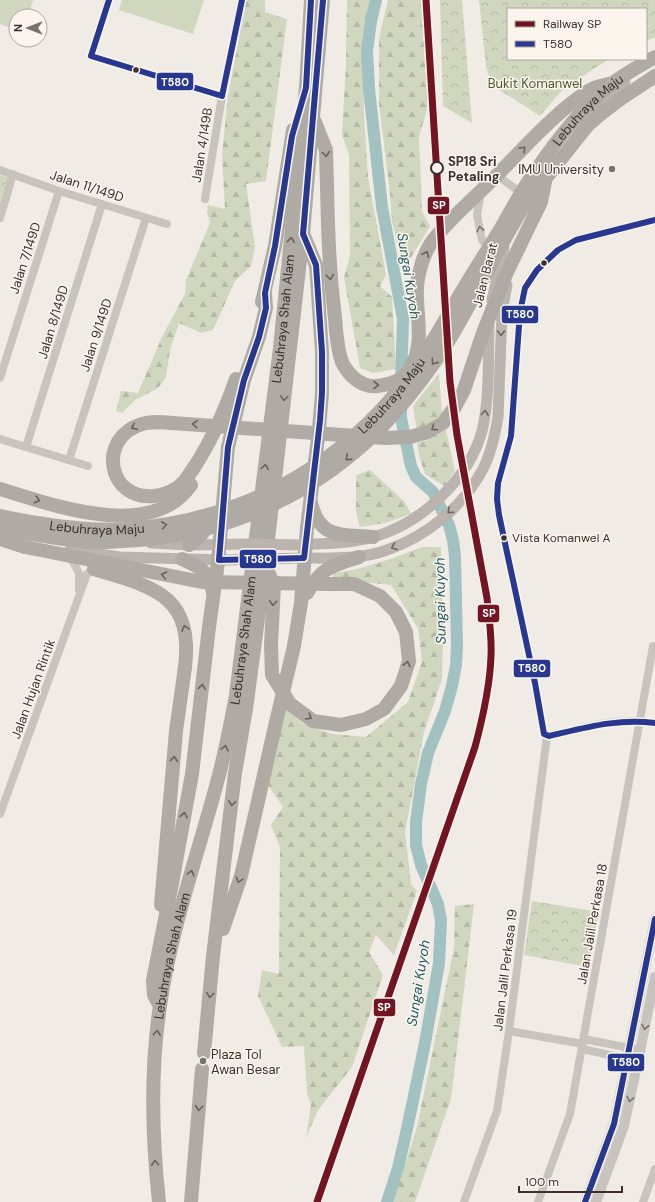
<svg xmlns="http://www.w3.org/2000/svg" width="655" height="1202" font-family="'DM Sans',sans-serif">
<style>
.forest{fill:url(#forest-firs)}
.park{fill:url(#park-crowns)}
.garden{fill:#d1d6bf}
.lines{fill:none;stroke-linecap:round;stroke-linejoin:round}
.river{stroke:#a1c2c1;stroke-width:12}
.minor{stroke:#c9c3be;stroke-width:8}
.tertiary{stroke:#c9c3be;stroke-width:10}
.secondary{stroke:#bab3ae;stroke-width:11}
.motorway{stroke:#afaaa4;stroke-width:14}
.secondary-bridge{stroke:#bab3ae;stroke-width:11}
.motorway-bridge{stroke:#afaaa4;stroke-width:14}
.bus-1-casing{stroke:#fbf5ee;stroke-width:9}
.bus-1{stroke:#283890;stroke-width:6}
.rail-1-casing{stroke:#fbf5ee;stroke-width:10}
.rail-1{stroke:#721422;stroke-width:7}
.oneway{stroke:#69615b}
.oneway2{stroke:#7b726d}
.oneway3{stroke:#6e645f}
.bus-dot{fill:#3b302b;stroke:#fbf5ee;stroke-width:1.5}
.stop-dot{fill:#fbf5ee;stroke:#3b302b;stroke-width:2}
.poi-dot{fill:#7a716c;stroke:#fbf5ee;stroke-width:1.5}
.labels{text-anchor:middle;dominant-baseline:central;stroke-width:3;stroke-linejoin:round;paint-order:stroke}
.bus-label{font-size:12px;fill:#3b302b;stroke:#fbf5ee;text-anchor:start}
.park-label{font-size:13px;fill:#4a5a2e;stroke:#fbf5ee}
.street-label{font-size:13px;fill:#3b302b;stroke:#fbf5ee}
.stop-label{font-size:13px;font-weight:bold;fill:#3b302b;stroke:#fbf5ee;text-anchor:start}
.poi-label{font-size:13px;fill:#3b302b;stroke:#fbf5ee;text-anchor:end}
.water-label{font-size:14px;font-style:italic;fill:#1f5a5e;stroke:#fbf5ee}
.line-badge{stroke:#fbf5ee;stroke-width:1.5}
.badge-label{font-size:11px;text-anchor:middle;font-weight:bold;fill:#fff}
</style>
<defs>
<pattern id="forest-firs" width="22" height="20" patternUnits="userSpaceOnUse"><rect width="22" height="20" fill="#d1d6bf"/><path d="M5 1l3.5 6h-7zM16 11l3.5 6h-7z" fill="#b4b8a4"/></pattern>
<pattern id="park-crowns" width="20" height="18" patternUnits="userSpaceOnUse"><rect width="20" height="18" fill="#d1d6bf"/><path d="M2 6a3 3 0 1 1 6 0M12 15a3 3 0 1 1 6 0" fill="none" stroke="#b4b8a4"/></pattern>
</defs>
<rect width="100%" height="100%" fill="#f0ebe5"/>
<g class="forest">
<polygon points="246,0 265,0 265,12 287,19 266,181 246,184 255,247 251,266 235,281 213,330 201,333 179,323 170,350 166,377 158,388 135,400 122,413 116,411 121,391 138,393 162,337 185,294 186,280 210,223 207,212 208,205 225,209 222,155 228,96"/>
<polygon points="347,0 371,0 367,13 363,66 364,116 368,177 386,275 380,286 392,297 396,369 373,373 360,368 344,277 350,256 349,155 342,134 346,64"/>
<polygon points="388,0 421,0 428,99 426,113 419,137 422,211 430,226 404,269 392,222 390,194 379,103 379,38"/>
<polygon points="439,373 442,414 433,423 417,431 413,406"/>
<polygon points="446,430 455,471 444,486 425,474 420,459 417,443 428,440"/>
<polygon points="370,470 405,502 411,514 385,523 360,527 356,512 356,475"/>
<path d="M422,547H441L443,635L442,679L424,732L405,832L411,884L417,891L394,955L376,935L369,952L383,975L352,1067L318,1110L306,1138L311,1104L307,1094L304,1046L282,1047L258,996L262,970L279,974L280,847L271,825L283,807L266,782L285,707L303,724L332,734L366,737L408,702L422,662L418,628L391,585L333,579V573C363,570 393,558 422,547Z"/>
<polygon points="474,904 451,1099 415,1202 393,1202 417,1127 454,948 455,906"/>
</g>
<g class="park">
<polygon points="440,0 462,0 472,123 443,106"/>
<polygon points="479,0 655,0 655,37 646,41 646,9 508,9 508,59 609,59 564,88 540,116 492,85 486,67"/>
<polygon points="0,175 9,177 0,205"/>
<polygon points="532,901 599,912 588,967 524,955"/>
</g>
<g class="garden">
<polygon points="0,0 33,0 28,16 16,16 16,30 0,24"/>
<polygon points="122,0 204,0 193,34 119,10"/>
</g>
<g class="lines">
<g class="river">
<polyline points="376,0 371,21 367,51 369,89 382,207 403,319 401,383"/>
<polyline points="387,1202 398,1168 407,1129 425,1043 439,963 441,920 438,904 421,865 416,845 416,822 421,784 428,753 445,711 452,686 456,665 457,646 455,556 453,540 449,525 433,492 416,477 411,466 401,418 401,402"/>
</g>
<g class="minor">
<polyline points="109,0 91,56 222,96"/>
<polyline points="0,170 59,191 167,224"/>
<polyline points="495,174 524,195"/>
<polyline points="481,192 477,215 482,240 491,251"/>
<polyline points="205,199 222,96 242,0"/>
<polyline points="0,218 13,174"/>
<path d="M655,220L576,240L558,250L537,270L525,288L520,312L511,436L498,483L497,499L499,515L535,683L544,734L549,736C584,728 619,716 655,723"/>
<polyline points="0,378 59,191"/>
<polyline points="0,439 88,466"/>
<polyline points="26,447 102,204"/>
<polyline points="69,460 146,218"/>
<polyline points="70,556 79,573 79,590"/>
<polyline points="0,814 87,574 96,567"/>
<polyline points="509,1031 583,1044"/>
<polyline points="584,1039 640,1050"/>
<polyline points="582,1049 638,1061"/>
<polyline points="464,1202 497,1111 509,1031 547,736"/>
<polyline points="538,1202 570,1114 653,646"/>
<polyline points="643,1202 655,1169"/>
</g>
<g class="tertiary">
<polyline points="585,1202 614,1124 655,919"/>
<polyline points="596,1202 624,1126 638,1061 655,977"/>
</g>
<g class="secondary">
<polyline points="589,113 625,82"/>
<polyline points="492,300 504,248"/>
<polyline points="151,543 189,545 248,544"/>
<path d="M301,545C325,543 350,544 373,537C421,524 469,479 482,431C490,398 488,358 489,325"/>
<polyline points="70,550 120,557 225,560"/>
<path d="M300,558C328,558 360,560 387,550C427,536 463,507 483,469C491,453 495,435 498,417L502,312L507,285"/>
</g>
<g class="motorway">
<polyline points="315,122 326,150 328,224"/>
<path id="s1" d="M535,172C557,139 581,108 613,83C625,74 641,65 655,57"/>
<polyline points="546,178 588,125 602,113"/>
<polyline points="262,302 275,246 293,130"/>
<path d="M172,423C162,422 152,421 142,424C96,438 108,501 154,496C165,495 176,490 184,482C187,478 190,473 193,469C211,442 225,410 236,379"/>
<path d="M0,489C53,505 151,542 191,485"/>
<path d="M311,503C320,540 342,534 373,537"/>
<polyline points="0,539 25,547"/>
<polyline points="189,545 200,536 210,524"/>
<path d="M182,559C202,568 207,570 213,592"/>
<polyline points="268,572 274,585 271,645 272,675 290,704 313,721 341,725 366,719 384,709 401,686 409,661 406,632 396,612 380,596 354,584 330,584"/>
<path d="M307,593C322,567 332,566 359,557"/>
<polyline points="294,646 301,603 307,528 319,429 322,393 322,352 316,265 304,236"/>
<polyline points="161,905 176,731 185,667"/>
<polyline points="223,929 241,876 276,722"/>
<polyline points="159,1004 154,995 153,980 171,889 192,774 209,627 218,562 228,447 244,380 259,337 266,308 265,293"/>
<polyline points="204,1053 213,956 235,773 246,709 265,566 303,234 323,0"/>
<path id="s2" d="M159,1202C152,1137 150,1071 160,1006C171,927 199,852 219,775C226,748 231,722 236,695L280,348L306,88L311,0"/>
<polyline points="191,1202 202,1069"/>
</g>
<g class="secondary-bridge">
<polyline points="248,544 301,545"/>
<polyline points="225,560 300,558"/>
</g>
<g class="motorway-bridge">
<polyline points="602,113 622,98 655,76"/>
<path d="M328,224C329,255 331,286 335,317C336,332 337,348 342,362C348,375 362,388 377,386C391,384 403,381 410,368C429,339 410,302 420,270C422,261 426,251 431,243C447,221 469,203 488,184C520,153 553,113 590,90C596,86 606,85 613,83"/>
<polyline points="172,423 385,438 410,437 428,432 443,423 455,407 464,390 483,333 507,272 541,202 545,182"/>
<path id="s3" d="M0,516C39,524 89,532 129,529C241,520 340,468 408,378C427,353 442,325 458,298C473,272 489,248 504,223C514,205 523,188 535,172"/>
<path d="M0,528C31,534 61,540 92,542C107,543 123,541 139,540C223,533 302,500 365,443C394,417 419,385 441,353C471,307 493,256 522,209C529,198 538,188 546,178"/>
<polyline points="25,547 202,582 330,584"/>
<path d="M94,569C152,587 194,594 185,667"/>
<polyline points="276,722 294,646"/>
</g>
<g class="bus-1-casing">
<g id="bus-1">
<polyline points="109,0 91,56 222,96 242,0"/>
<polyline points="311,0 306,88 292,136 275,246 265,293 266,308 259,337 244,380 228,447 219,560 304,558 320,421 322,393 322,352 316,265 303,234 323,0"/>
<path d="M655,220L576,240L558,250L537,270L525,288L520,312L511,436L498,483L497,499L499,515L535,683L544,734L549,736C584,728 618,718 655,723"/>
<polyline points="585,1202 614,1124 655,919"/>
</g>
</g>
<use href="#bus-1" class="bus-1"/>
<g class="rail-1-casing">
<path id="rail-1" d="M317,1202L475,747C483,717 490,687 491,656C492,637 489,617 487,598L457,435L450,382L426,0"/>
</g>
<use href="#rail-1" class="rail-1"/>
</g>
<defs><path id="oneway-chevron" d="M-2-3.5L2.5 0L-2 3.5" fill="none" stroke-width="1.6" stroke-linecap="round" stroke-linejoin="round"/></defs>
<g class="oneway">
<use href="#oneway-chevron" transform="translate(523 149) rotate(-45)"/>
<use href="#oneway-chevron" transform="translate(326 154) rotate(84)"/>
<use href="#oneway-chevron" transform="translate(291 240) rotate(-84)"/>
<use href="#oneway-chevron" transform="translate(426 254) rotate(-65)"/>
<use href="#oneway-chevron" transform="translate(330 277) rotate(84)"/>
<use href="#oneway-chevron" transform="translate(434 362) rotate(125)"/>
<use href="#oneway-chevron" transform="translate(376 385)"/>
<use href="#oneway-chevron" transform="translate(284 398) rotate(97)"/>
<use href="#oneway-chevron" transform="translate(195 424) rotate(-176)"/>
<use href="#oneway-chevron" transform="translate(134 427) rotate(154)"/>
<use href="#oneway-chevron" transform="translate(434 428) rotate(146)"/>
<use href="#oneway-chevron" transform="translate(348 458) rotate(140)"/>
<use href="#oneway-chevron" transform="translate(265 467) rotate(-83)"/>
<use href="#oneway-chevron" transform="translate(37 500) rotate(16)"/>
<use href="#oneway-chevron" transform="translate(164 525) rotate(-8)"/>
<use href="#oneway-chevron" transform="translate(164 575) rotate(-169)"/>
<use href="#oneway-chevron" transform="translate(273 603) rotate(93)"/>
<use href="#oneway-chevron" transform="translate(185 628) rotate(-106)"/>
<use href="#oneway-chevron" transform="translate(407 664) rotate(-78)"/>
<use href="#oneway-chevron" transform="translate(202 687) rotate(-83)"/>
<use href="#oneway-chevron" transform="translate(309 717) rotate(31)"/>
<use href="#oneway-chevron" transform="translate(225 748) rotate(-76)"/>
<use href="#oneway-chevron" transform="translate(174 759) rotate(-85)"/>
<use href="#oneway-chevron" transform="translate(232 803) rotate(97)"/>
<use href="#oneway-chevron" transform="translate(184 815) rotate(-80)"/>
<use href="#oneway-chevron" transform="translate(191 873) rotate(-75)"/>
<use href="#oneway-chevron" transform="translate(239 880) rotate(108)"/>
<use href="#oneway-chevron" transform="translate(210 995) rotate(96)"/>
<use href="#oneway-chevron" transform="translate(157 1033) rotate(-84)"/>
<use href="#oneway-chevron" transform="translate(199 1108) rotate(95)"/>
<use href="#oneway-chevron" transform="translate(155 1163) rotate(-94)"/>
</g>
<g class="oneway2">
<use href="#oneway-chevron" transform="translate(480 229) rotate(-103)"/>
<use href="#oneway-chevron" transform="translate(645 1027) rotate(101)"/>
<use href="#oneway-chevron" transform="translate(630 1099) rotate(103)"/>
</g>
<g class="oneway3">
<use href="#oneway-chevron" transform="translate(501 333) rotate(92)"/>
<use href="#oneway-chevron" transform="translate(485 413) rotate(-82)"/>
<use href="#oneway-chevron" transform="translate(450 511) rotate(137)"/>
<use href="#oneway-chevron" transform="translate(394 547) rotate(157)"/>
</g>
<g class="bus-dot">
<circle cx="136" cy="70" r="3.5"/>
<circle cx="544" cy="263" r="3.5"/>
<circle cx="504" cy="538" r="3.5"/>
</g>
<circle class="stop-dot" cx="437" cy="168" r="6"/>
<g class="poi-dot">
<circle cx="612" cy="169" r="4"/>
<circle cx="203" cy="1061" r="4"/>
</g>
<g class="labels">
<g class="bus-label">
<text x="512" y="538">Vista Komanwel A</text>
</g>
<g class="park-label">
<text x="535" y="83">Bukit Komanwel</text>
</g>
<g class="street-label">
<text stroke="none"><textPath href="#s1" startOffset="82">Lebuhraya Maju</textPath></text>
<text transform="translate(202 145) rotate(-81)">Jalan 4/149B</text>
<text transform="translate(87 186) rotate(18)">Jalan 11/149D</text>
<text transform="translate(25 258) rotate(-72)">Jalan 7/149D</text>
<text transform="translate(485 275) rotate(-76)">Jalan Barat</text>
<text stroke="none"><textPath href="#s2" startOffset="896">Lebuhraya Shah Alam</textPath></text>
<text transform="translate(53 322) rotate(-73)">Jalan 8/149D</text>
<text transform="translate(96 335) rotate(-72)">Jalan 9/149D</text>
<text stroke="none"><textPath href="#s3" startOffset="433">Lebuhraya Maju</textPath></text>
<text stroke="none"><textPath href="#s3" startOffset="98">Lebuhraya Maju</textPath></text>
<text stroke="none"><textPath href="#s2" startOffset="572">Lebuhraya Shah Alam</textPath></text>
<text transform="translate(33 689) rotate(-70)">Jalan Hujan Rintik</text>
<text transform="translate(592 924) rotate(-80)">Jalan Jalil Perkasa 18</text>
<text stroke="none"><textPath href="#s2" startOffset="248">Lebuhraya Shah Alam</textPath></text>
<text transform="translate(505 970) rotate(-83)">Jalan Jalil Perkasa 19</text>
</g>
<g class="stop-label">
<text x="448" y="161">SP18 Sri<tspan x="448" dy="15">Petaling</tspan></text>
</g>
<g class="poi-label">
<text x="604" y="169">IMU University</text>
<text x="211" y="1054" text-anchor="start">Plaza Tol<tspan x="211" dy="15">Awan Besar</tspan></text>
</g>
<g class="water-label">
<text transform="translate(409 276) rotate(81)">Sungai Kuyoh</text>
<text transform="translate(440 601) rotate(-91)">Sungai Kuyoh</text>
<text transform="translate(418 983) rotate(-81)">Sungai Kuyoh</text>
</g>
</g>
<g class="line-badge">
<rect x="156" y="72" width="38" height="19" rx="4" fill="#283890"/>
<rect x="427" y="196" width="23" height="19" rx="4" fill="#721422"/>
<rect x="501" y="305" width="38" height="19" rx="4" fill="#283890"/>
<rect x="239" y="549" width="38" height="20" rx="4" fill="#283890"/>
<rect x="477" y="604" width="23" height="19" rx="4" fill="#721422"/>
<rect x="513" y="659" width="38" height="19" rx="4" fill="#283890"/>
<rect x="373" y="998" width="23" height="19" rx="4" fill="#721422"/>
<rect x="607" y="1053" width="38" height="19" rx="4" fill="#283890"/>
</g>
<g class="badge-label">
<text x="175" y="86">T580</text>
<text x="439" y="209">SP</text>
<text x="520" y="318">T580</text>
<text x="258" y="563">T580</text>
<text x="489" y="617">SP</text>
<text x="532" y="672">T580</text>
<text x="384" y="1011">SP</text>
<text x="626" y="1066">T580</text>
</g>
<rect x="507" y="8" width="140" height="52" fill="#fbf5ee" stroke="#aea6a0"/>
<rect x="515" y="21" width="20" height="6" fill="#721422" stroke="#aea6a0"/>
<text x="543" y="28" font-size="12" fill="#3b302b">Railway SP</text>
<rect x="515" y="41" width="20" height="6" fill="#283890" stroke="#aea6a0"/>
<text x="543" y="48" font-size="12" fill="#3b302b">T580</text>
<g transform="translate(28 28) rotate(270)"><circle r="19" fill="#fbf5ee" stroke="#aea6a0"/>
<path d="M0-3L7 15L0 10L-7 15Z" fill="#7a716c"/>
<text y="-6" font-size="11" font-weight="bold" text-anchor="middle" fill="#3b302b">N</text>
</g>
<path d="M519 1186v6h103v-6" fill="none" stroke="#3b302b" stroke-width="2"/>
<text x="525" y="1186" font-size="12" fill="#3b302b" stroke="#fbf5ee" stroke-width="3" paint-order="stroke">100 m</text>
</svg>
